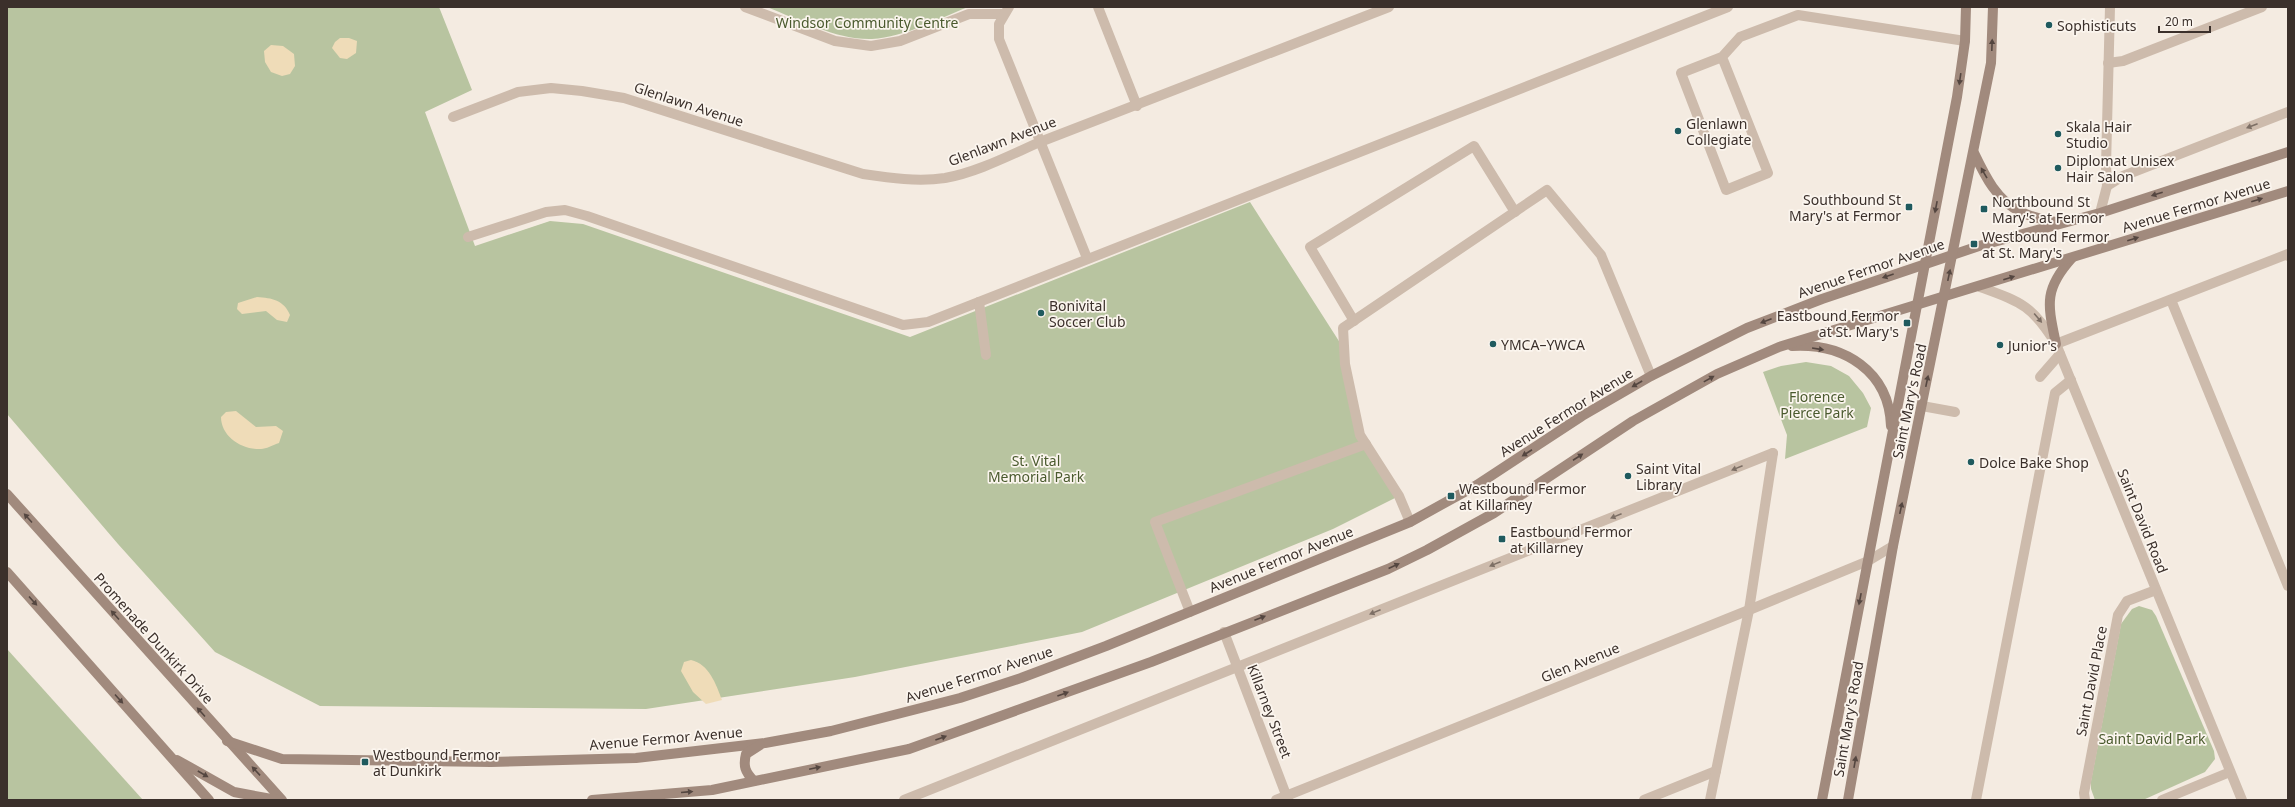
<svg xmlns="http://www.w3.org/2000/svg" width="2295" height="807" font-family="'Noto Sans',sans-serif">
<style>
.green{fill:#b8c4a0}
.sand{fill:#efdcb8}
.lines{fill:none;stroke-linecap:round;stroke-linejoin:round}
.lane{stroke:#cdbbac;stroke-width:10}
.street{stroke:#cdbbac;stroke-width:10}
.secondary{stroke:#a18a7d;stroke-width:10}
.oneway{fill:#544640}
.oneway2{fill:#7d6f65}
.poi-dot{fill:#1f5a5e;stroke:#fbf5ee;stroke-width:1.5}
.labels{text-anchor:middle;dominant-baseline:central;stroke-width:3.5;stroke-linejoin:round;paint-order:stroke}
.park-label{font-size:14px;fill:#4a5a2e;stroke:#fbf5ee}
.poi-label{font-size:14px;fill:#3b302b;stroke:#fbf5ee;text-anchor:start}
.street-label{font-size:14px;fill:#3b302b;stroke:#fbf5ee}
</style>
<rect width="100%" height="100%" fill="#f4ebe1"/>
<g class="green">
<polygon points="7,7 439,7 472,90 425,112 475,246 550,221 583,224 910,337 1250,202 1344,349 1360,435 1399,496 1333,529 1082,632 855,677 646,709 320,706 215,652 118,544 7,414"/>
<path d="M767,7H968C938,19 905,37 872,39C836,40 800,20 767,7Z"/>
<polygon points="1806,362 1831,366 1849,376 1863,393 1871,408 1867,427 1785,459 1787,435 1763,372 1781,366"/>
<polygon points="2139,606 2152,610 2156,616 2214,751 2215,759 2205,772 2143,800 2095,800 2091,789 2091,781 2121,624 2132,609"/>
<polygon points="7,649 143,800 7,800"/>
</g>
<g class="sand">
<polygon points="340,38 349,38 357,41 356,53 347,59 340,58 332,48 335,42"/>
<polygon points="271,45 283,46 294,54 295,66 290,74 282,76 271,72 265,62 264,51"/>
<path d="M257,297C272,298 284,300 290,315L287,322L277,320L266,311L242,314L237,309L238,303Z"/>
<path d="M236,411L256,427L276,426L283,431L279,443C273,445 266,449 261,449C241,450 221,436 221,417L226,412Z"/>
<path d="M691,660C709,664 716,684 722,700L706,704L693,692L681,671L684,662Z"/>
</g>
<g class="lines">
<g class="lane">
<polyline points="745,7 835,41 871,46 900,41 969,14 1003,14"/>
<polyline points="1098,7 1137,106"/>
<polyline points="1722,57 1681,73 1726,190 1768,173 1722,57 1740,37 1798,15 1965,41"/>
<polyline points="2108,63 2123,61 2262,7"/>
<polyline points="2107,186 2123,176 2288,112"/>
<polyline points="2100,213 2107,186 2106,166 2110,7"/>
<polyline points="468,237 546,212 565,210 587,216 903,325 928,322 1728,7"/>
<polyline points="2171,300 2288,586"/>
<polyline points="979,302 986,355"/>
<polyline points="1354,321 1310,247 1474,146 1515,212"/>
<polyline points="2056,344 2288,254"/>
<polyline points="2040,377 2060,354"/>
<polyline points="1922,406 1955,412"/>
<polyline points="1410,522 1399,496 1360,435 1345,364 1343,328 1547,190 1601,255 1651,376"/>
<polyline points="1190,612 1155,522 1366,444"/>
<polyline points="904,800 1773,453"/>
<polyline points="1644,800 1716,771"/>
<polyline points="1710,800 1749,610 1773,453"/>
<polyline points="1976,800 2055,393 2071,380"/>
</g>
<g class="street">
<polyline points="1009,7 999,24 999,39 1087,258"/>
<path d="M453,117L518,92L551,88L582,91L624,98L863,174C890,178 918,182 945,178C978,172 1010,155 1040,142L1389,7"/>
<polyline points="2287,255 2288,256"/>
<path d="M1980,287C2021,302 2032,305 2056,344L2242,800"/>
<polyline points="1224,632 1288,800"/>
<polyline points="1276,800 1749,610 1868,561 1893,546"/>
<polyline points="2085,800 2084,793 2118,615 2127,601 2156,590"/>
<polyline points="2162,800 2230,772"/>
</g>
<g class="secondary">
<path d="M1974,153C1985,176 1997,201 2021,212C2033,218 2047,220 2060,223"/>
<path d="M2056,344C2048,305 2043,290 2072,258"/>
<path d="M1792,346C1844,343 1889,371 1891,426"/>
<polyline points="7,494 282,800"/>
<polyline points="7,572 209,800"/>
<polyline points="227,741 282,759 491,762 636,758 765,743 831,731 960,698 1021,678 1106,646 1410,522 1477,485 1582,416 1651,376 1747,328 1822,299 1979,246 2100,213 2288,152"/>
<polyline points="177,760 234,792 277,800"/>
<path d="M754,781C745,772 743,766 746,754L760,745"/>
<polyline points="592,800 712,790 909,749 1151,662 1388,569 1427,550 1494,513 1633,421 1717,374 1779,347 2288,191"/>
<polyline points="1822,800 1957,97 1965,41 1966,7"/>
<polyline points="1848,800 1893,546 1991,63 1993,7"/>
</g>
</g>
<defs><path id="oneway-solid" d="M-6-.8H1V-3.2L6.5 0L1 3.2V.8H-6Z"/></defs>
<g class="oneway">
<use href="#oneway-solid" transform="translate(1992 45) rotate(-88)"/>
<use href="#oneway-solid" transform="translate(1960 79) rotate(98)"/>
<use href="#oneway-solid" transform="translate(1984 173) rotate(-120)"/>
<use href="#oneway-solid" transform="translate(2157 194) rotate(162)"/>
<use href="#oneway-solid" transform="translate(2257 200) rotate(-17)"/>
<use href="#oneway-solid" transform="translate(1936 207) rotate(101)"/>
<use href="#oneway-solid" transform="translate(2133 239) rotate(-17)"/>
<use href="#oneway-solid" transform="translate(1949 275) rotate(-78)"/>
<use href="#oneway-solid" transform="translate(1888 276) rotate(161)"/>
<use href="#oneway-solid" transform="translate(2009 278) rotate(-18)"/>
<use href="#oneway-solid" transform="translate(1766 321) rotate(159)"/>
<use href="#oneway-solid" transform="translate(1818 349) rotate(9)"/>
<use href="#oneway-solid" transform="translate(1709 379) rotate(-29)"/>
<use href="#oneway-solid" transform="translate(1927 381) rotate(-78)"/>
<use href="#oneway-solid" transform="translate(1637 384) rotate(150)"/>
<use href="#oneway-solid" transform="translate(1527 453) rotate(147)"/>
<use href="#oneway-solid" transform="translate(1578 457) rotate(-33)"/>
<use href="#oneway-solid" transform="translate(1901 508) rotate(-78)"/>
<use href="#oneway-solid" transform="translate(28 518) rotate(-132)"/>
<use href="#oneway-solid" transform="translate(1394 566) rotate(-25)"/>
<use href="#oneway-solid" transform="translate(1860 599) rotate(101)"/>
<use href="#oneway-solid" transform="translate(33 601) rotate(48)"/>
<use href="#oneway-solid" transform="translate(115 615) rotate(-132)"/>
<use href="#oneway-solid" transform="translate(1260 618) rotate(-21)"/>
<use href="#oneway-solid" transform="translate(1063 694) rotate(-20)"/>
<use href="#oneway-solid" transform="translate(119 699) rotate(48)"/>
<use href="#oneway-solid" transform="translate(201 712) rotate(-132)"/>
<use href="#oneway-solid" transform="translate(941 738) rotate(-20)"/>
<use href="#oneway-solid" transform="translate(1855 762) rotate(-80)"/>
<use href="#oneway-solid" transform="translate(815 768) rotate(-12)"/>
<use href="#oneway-solid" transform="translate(256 771) rotate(-133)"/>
<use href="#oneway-solid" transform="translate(203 774) rotate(30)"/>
<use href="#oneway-solid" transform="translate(687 792) rotate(-5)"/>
</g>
<g class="oneway2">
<use href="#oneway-solid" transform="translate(2252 126) rotate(159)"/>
<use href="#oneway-solid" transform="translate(2038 318) rotate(50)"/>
<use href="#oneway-solid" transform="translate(1737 468) rotate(158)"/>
<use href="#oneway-solid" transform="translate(1616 516) rotate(158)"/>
<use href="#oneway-solid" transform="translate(1495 564) rotate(158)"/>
<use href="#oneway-solid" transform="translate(1375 612) rotate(158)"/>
</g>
<g class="poi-dot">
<circle cx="2049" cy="25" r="4"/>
<circle cx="1678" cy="131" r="4"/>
<circle cx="2058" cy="134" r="4"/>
<circle cx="2058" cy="168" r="4"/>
<rect x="1905" y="203" width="8" height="8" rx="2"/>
<rect x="1980" y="205" width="8" height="8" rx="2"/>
<rect x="1970" y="240" width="8" height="8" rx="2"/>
<circle cx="1041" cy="313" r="4"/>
<rect x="1903" y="319" width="8" height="8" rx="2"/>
<circle cx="1493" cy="344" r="4"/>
<circle cx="2000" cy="345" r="4"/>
<circle cx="1971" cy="462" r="4"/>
<circle cx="1628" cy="476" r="4"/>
<rect x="1447" y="492" width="8" height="8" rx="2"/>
<rect x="1498" y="535" width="8" height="8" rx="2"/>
<rect x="361" y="758" width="8" height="8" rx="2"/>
</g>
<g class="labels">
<g class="park-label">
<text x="867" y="22">Windsor Community Centre</text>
<text x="1817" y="396">Florence<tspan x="1817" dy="16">Pierce Park</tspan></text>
<text x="1036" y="460">St. Vital<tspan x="1036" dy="16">Memorial Park</tspan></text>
<text x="2152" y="738">Saint David Park</text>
</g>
<g class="poi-label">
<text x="2057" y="25">Sophisticuts</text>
<text x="1686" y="123">Glenlawn<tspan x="1686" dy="16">Collegiate</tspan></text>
<text x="2066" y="126">Skala Hair<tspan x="2066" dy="16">Studio</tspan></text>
<text x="2066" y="160">Diplomat Unisex<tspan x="2066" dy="16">Hair Salon</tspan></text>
<text x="1901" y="199" text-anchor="end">Southbound St<tspan x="1901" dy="16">Mary's at Fermor</tspan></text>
<text x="1992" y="201">Northbound St<tspan x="1992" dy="16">Mary's at Fermor</tspan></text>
<text x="1982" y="236">Westbound Fermor<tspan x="1982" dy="16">at St. Mary's</tspan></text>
<text x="1049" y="305">Bonivital<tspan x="1049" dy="16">Soccer Club</tspan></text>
<text x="1899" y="315" text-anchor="end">Eastbound Fermor<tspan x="1899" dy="16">at St. Mary's</tspan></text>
<text x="1501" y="344">YMCA–YWCA</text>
<text x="2008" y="345">Junior's</text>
<text x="1979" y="462">Dolce Bake Shop</text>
<text x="1636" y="468">Saint Vital<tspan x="1636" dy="16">Library</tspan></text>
<text x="1459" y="488">Westbound Fermor<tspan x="1459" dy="16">at Killarney</tspan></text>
<text x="1510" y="531">Eastbound Fermor<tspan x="1510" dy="16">at Killarney</tspan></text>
<text x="373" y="754">Westbound Fermor<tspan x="373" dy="16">at Dunkirk</tspan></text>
</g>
<g class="street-label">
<text transform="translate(689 104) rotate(18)">Glenlawn Avenue</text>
<text transform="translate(1002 141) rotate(-21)">Glenlawn Avenue</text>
<text transform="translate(2196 205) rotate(-17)">Avenue Fermor Avenue</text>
<text transform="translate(1871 268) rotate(-19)">Avenue Fermor Avenue</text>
<text transform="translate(1909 401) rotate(-78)">Saint Mary's Road</text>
<text transform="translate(1566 412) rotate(-32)">Avenue Fermor Avenue</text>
<text transform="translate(2143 521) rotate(68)">Saint David Road</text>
<text transform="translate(1281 559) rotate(-22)">Avenue Fermor Avenue</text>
<text transform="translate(154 638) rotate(48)">Promenade Dunkirk Drive</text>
<text transform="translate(1580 662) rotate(-22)">Glen Avenue</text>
<text transform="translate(979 674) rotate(-18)">Avenue Fermor Avenue</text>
<text transform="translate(2091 681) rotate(-79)">Saint David Place</text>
<text transform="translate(1270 711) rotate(69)">Killarney Street</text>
<text transform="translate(1848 719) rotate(-80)">Saint Mary's Road</text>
<text transform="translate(666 738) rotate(-5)">Avenue Fermor Avenue</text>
</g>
</g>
<rect width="2295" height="807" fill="none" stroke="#3b302b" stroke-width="16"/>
<path d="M2159 26v6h51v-6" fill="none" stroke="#3b302b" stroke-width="2"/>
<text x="2165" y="26" font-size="12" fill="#3b302b" stroke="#fbf5ee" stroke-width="3" paint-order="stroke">20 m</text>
</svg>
